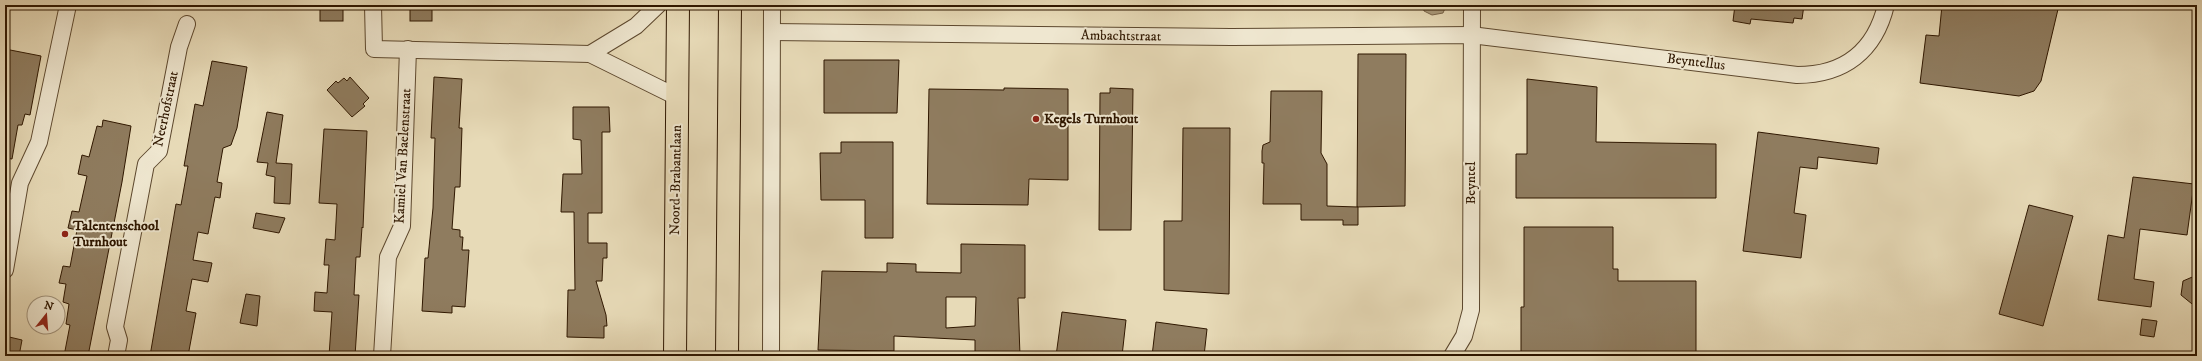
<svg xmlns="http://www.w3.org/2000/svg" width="2202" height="361" font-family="'IM FELL DW Pica',serif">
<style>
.water{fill:#a89879;stroke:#786449}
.building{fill:#8f7c5f;stroke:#2f1700;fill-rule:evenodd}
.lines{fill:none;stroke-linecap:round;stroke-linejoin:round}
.minor-casing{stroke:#5d482e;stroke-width:18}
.primary-casing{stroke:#2f1700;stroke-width:24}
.minor{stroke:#efe7d0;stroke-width:16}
.primary{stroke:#e7dab7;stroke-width:22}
.poi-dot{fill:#8f2418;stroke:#efe7d0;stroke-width:1.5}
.labels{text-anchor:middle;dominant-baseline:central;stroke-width:4;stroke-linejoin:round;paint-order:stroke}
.street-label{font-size:14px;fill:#2f1700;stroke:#efe7d0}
.poi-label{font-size:14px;font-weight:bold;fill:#2f1700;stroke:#efe7d0;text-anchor:start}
</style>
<rect width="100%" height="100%" fill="#e7dab7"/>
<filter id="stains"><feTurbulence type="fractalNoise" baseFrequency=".005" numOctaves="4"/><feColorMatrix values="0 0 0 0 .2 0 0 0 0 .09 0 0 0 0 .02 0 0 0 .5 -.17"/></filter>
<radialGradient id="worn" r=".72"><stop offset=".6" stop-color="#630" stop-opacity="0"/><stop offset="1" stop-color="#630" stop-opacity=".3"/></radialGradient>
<polygon class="water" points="1423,5 1446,5 1446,6 1443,13 1432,15 1424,11"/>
<g class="building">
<rect x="320" y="5" width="23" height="16"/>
<rect x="410" y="5" width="22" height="16"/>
<polygon points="1735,5 1804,5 1802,19 1794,18 1793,23 1751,19 1750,24 1733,21"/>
<polygon points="1942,5 2059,5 2041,81 2034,91 2019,96 1920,83 1926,35 1939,36"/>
<polygon points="5,49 41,56 30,115 25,114 22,125 18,125 12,159 5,158"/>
<polygon points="1358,54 1406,54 1405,206 1357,207"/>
<polygon points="824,60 899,60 897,113 824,113"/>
<polygon points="212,61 247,67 237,128 231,145 223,148 217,182 222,183 220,198 215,197 208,234 198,232 193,260 212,263 208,282 192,279 186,311 196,313 188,356 150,356 176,204 181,205 188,166 184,166 195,104 203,106"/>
<polygon points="350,77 369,98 363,104 365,106 352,117 327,90 336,81 338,83 344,78 347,81"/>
<polygon points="434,77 462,79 459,128 462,128 460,187 455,187 452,229 460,230 460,237 463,237 462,250 469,250 465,307 452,306 452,313 422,311 425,258 428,258 433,208 435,138 431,138"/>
<polygon points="1527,79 1597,87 1596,142 1716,144 1716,198 1516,198 1516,154 1527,154"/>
<polygon points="1004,88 1068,89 1068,180 1029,179 1028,205 927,204 929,89 1004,90"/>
<polygon points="1110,88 1133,89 1131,230 1099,230 1100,93 1110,93"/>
<polygon points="1271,91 1322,91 1321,153 1327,164 1327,206 1358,207 1358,225 1343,225 1343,220 1301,220 1301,204 1263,204 1264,163 1262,163 1262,151 1263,145 1270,142"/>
<polygon points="573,107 609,107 610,132 602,132 602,213 588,213 588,243 607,243 607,258 603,258 602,281 596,281 606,315 607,326 604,326 604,338 567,337 568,290 575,290 574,212 561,212 563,174 582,174 581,140 573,139"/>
<polygon points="267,112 283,115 276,163 292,164 290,204 274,203 275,177 266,175 268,163 257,162"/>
<polygon points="103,120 131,126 122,182 88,356 64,356 70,325 66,324 69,304 63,302 66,284 59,283 63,266 70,267 77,230 68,228 72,211 79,212 87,176 78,174 82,155 89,157 97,126 102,127"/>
<polygon points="1183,128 1230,128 1229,294 1164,290 1164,221 1182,221"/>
<polygon points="324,129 367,131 363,228 362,227 360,257 356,257 354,295 359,295 355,356 329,356 332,312 314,311 315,292 327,293 329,265 324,265 326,239 335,240 337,204 319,203"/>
<polygon points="1758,132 1879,148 1877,164 1818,157 1817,169 1800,167 1794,213 1806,215 1801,258 1743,251"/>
<polygon points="841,142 893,142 893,238 865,238 865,200 821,200 820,153 841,153"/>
<polygon points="2133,177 2194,184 2187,235 2140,229 2134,279 2154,282 2151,307 2098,300 2108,235 2124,238"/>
<polygon points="2029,205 2073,216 2043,326 1999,314"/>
<polygon points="256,213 285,218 279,233 253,228"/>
<polygon points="1524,227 1613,227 1613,269 1618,269 1618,281 1696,281 1696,356 1521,356 1521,307 1524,307"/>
<path d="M961,244L1025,245V298H1018L1020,356H975V340L894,336V351L818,350L822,271L887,272V263L916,264V272L961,273ZM946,297H976L975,326L946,328Z"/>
<polygon points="2197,275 2197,308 2181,295 2183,281"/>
<polygon points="246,294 260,296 257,326 240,323"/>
<polygon points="1062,312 1126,320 1122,356 1056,356"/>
<polygon points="2142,319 2157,321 2154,337 2140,335"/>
<polygon points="1156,322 1207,329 1204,356 1152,356"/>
<polygon points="5,336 22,340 19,356 5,353"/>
</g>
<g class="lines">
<g class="minor-casing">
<g id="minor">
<polyline points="373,5 374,49 590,54 677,97"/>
<path d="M772,32L1231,37L1471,35L1797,75C1844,75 1875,51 1886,5"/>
<polyline points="590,54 636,26 658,5"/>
<polyline points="5,270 20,183 39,142 68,5"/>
<polyline points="116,356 119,340 115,327 146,164 159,151 179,47 187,24"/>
<polyline points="382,356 388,257 402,226 408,49"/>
<polyline points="771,356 772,5"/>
<polyline points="1452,356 1464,336 1471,310 1472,5"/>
</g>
</g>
<g class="primary-casing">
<g id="primary">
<polyline points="675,356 678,5"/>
<polyline points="727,356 730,5"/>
</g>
</g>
<use href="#minor" class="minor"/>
<use href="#primary" class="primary"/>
</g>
<g class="poi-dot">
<circle cx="1036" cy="119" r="4"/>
<circle cx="65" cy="234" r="4"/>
</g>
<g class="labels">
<g class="street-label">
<text transform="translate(1121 36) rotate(1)">Ambachtstraat</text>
<text transform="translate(1696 62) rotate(7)">Beyntellus</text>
<text transform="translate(166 109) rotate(-78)">Neerhofstraat</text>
<text transform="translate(403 156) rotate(-87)">Kamiel Van Baelenstraat</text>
<text transform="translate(676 180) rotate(-89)">Noord-Brabantlaan</text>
<text transform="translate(1471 183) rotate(-90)">Beyntel</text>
</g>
<g class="poi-label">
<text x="1044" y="119">Kegels Turnhout</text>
<text x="73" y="226">Talentenschool<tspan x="73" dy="16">Turnhout</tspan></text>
</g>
</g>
<rect width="2202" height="361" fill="none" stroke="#e7dab7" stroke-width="20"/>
<rect x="6" y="6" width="2190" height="349" fill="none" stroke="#2f1700" stroke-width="2"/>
<rect x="10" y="10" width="2182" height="341" fill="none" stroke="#2f1700"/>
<g transform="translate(46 315) rotate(17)"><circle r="19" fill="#efe7d0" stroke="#a2947d"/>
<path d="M0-3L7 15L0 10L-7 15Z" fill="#8f2418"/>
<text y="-6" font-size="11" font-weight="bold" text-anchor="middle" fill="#2f1700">N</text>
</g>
<rect width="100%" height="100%" filter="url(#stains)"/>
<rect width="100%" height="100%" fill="url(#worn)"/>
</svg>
